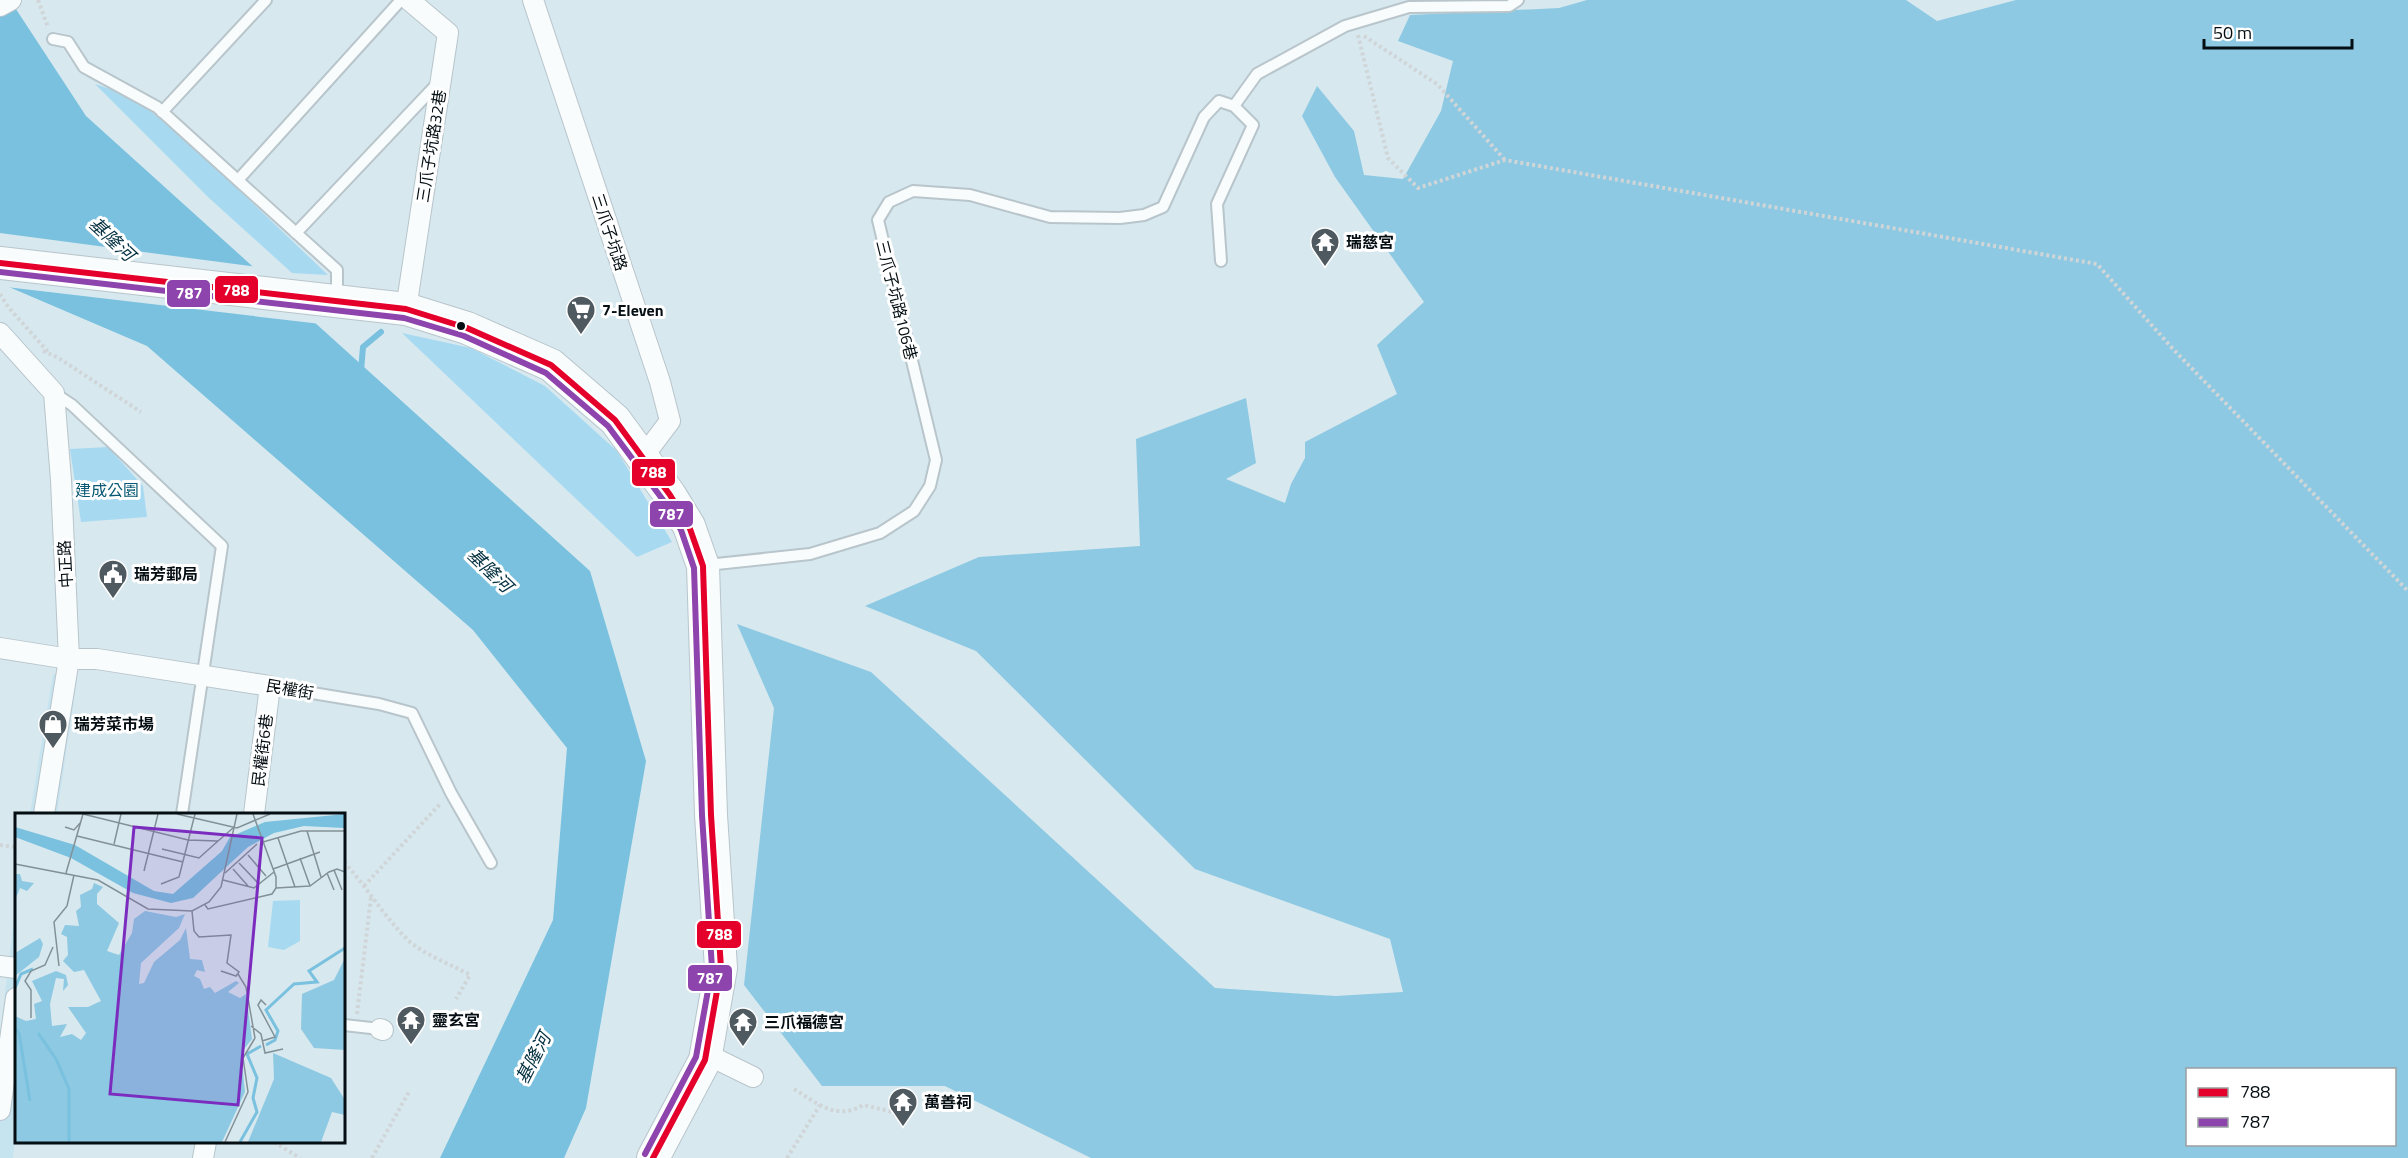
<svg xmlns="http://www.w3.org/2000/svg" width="2408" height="1158" font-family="'Titillium Web','Noto Sans TC',sans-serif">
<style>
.built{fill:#c6e3f0}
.green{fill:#a7daf1}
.forest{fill:#8dc9e2;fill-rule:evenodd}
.water{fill:#79c1de}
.pier{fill:#d7e8ef}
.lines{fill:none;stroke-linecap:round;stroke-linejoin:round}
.stream{stroke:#79c1de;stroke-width:6}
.service-casing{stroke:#b8c5cb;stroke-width:14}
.minor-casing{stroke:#b8c5cb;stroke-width:22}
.primary-casing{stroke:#b8c5cb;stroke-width:34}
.path{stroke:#d0d5d8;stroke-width:4;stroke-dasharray:3 3;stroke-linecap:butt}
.service{stroke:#f9fcfd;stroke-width:10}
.minor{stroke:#f9fcfd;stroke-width:20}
.primary{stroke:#f9fcfd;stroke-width:32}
.bus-1-casing{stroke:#fff;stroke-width:10}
.bus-2-casing{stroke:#fff;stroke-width:10}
.bus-1{stroke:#e4002b;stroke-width:6}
.bus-2{stroke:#8e44ad;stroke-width:6}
.bus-dot{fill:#050e13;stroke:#fff;stroke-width:2}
.labels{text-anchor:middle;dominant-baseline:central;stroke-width:6;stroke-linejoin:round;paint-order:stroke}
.street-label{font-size:16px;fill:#050e13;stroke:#fff}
.poi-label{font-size:16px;font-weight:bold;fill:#050e13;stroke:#fff;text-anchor:start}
.park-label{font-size:16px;fill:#075873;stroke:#fff}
.water-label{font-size:18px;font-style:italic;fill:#022f3f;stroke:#fff}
.inset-river{fill:none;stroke:#79c1de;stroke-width:3}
.inset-road{fill:none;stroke:#839197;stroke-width:1.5}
.view{fill:#7b2cbf;fill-opacity:0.15;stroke:#7b2cbf;stroke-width:3}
.inset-edge{fill:none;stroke:#050e13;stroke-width:3}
.line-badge{stroke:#fff;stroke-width:2}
.badge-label{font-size:16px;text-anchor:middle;font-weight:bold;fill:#fff}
</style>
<rect width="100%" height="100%" fill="#d7e8ef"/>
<g class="built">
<polygon points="53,674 77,679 57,814 30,814"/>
<polygon points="16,904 16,1128 13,1158 0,1158 0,1033"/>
</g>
<g class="green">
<polygon points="95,84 134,97 199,152 328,275 292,273 208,197"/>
<polygon points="402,333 471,348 545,386 617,451 672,542 637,557"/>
<polygon points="108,447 143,486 147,517 81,522 70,449"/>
</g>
<path class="forest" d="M1587,0H1906L1937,21L2016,0H2408V1158H1091L945,1086H822L744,985L774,708L737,624L871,672L1215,988L1336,996L1403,992L1390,939L1195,869L976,651L865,606L979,557L1140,546L1136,439L1246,398L1256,463L1226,479L1285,503L1291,484L1305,458V442L1397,394L1377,345L1424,302L1335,177L1302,116L1317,86L1354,131L1364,175L1403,179L1441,111L1453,61L1398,41L1410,15L1559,8ZM2188,1070H2394V1144H2188Z"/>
<polygon class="water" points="0,0 10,0 86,116 590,571 646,761 586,1108 564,1158 440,1158 553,920 567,748 473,630 147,346 9,287 0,240"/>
<polygon class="pier" points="0,233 257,267 321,324 6,287 0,255"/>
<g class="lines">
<polyline class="stream" points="361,371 363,347 381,332"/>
<g class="service-casing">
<g id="service">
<polyline points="53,39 68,42 84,67 157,107 337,270 337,298"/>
<polyline points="1234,106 1257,74 1345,26 1409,7 1509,6 1518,0"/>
<polyline points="162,112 266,0"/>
<polyline points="238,180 401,0"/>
<polyline points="296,233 438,83"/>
<polyline points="54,393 72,405 222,546 182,814"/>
<polyline points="707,565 810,554 880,533 914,511 930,486 936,460 878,220 889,202 913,191 970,195 1050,217 1120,218 1144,215 1163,207 1204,117 1219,101 1234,106 1253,125 1217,204 1221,261"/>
<polyline points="270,686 379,704 412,713 451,793 491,863"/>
<polyline points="344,1025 380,1029"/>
</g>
</g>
<g class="minor-casing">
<g id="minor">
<polyline points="533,0 660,382 670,421 642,458"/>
<polyline points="0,6 11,0"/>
<polyline points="406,309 448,33 409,0"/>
<polyline points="0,333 54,393 61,480 69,659 44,814"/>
<polyline points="0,648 69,659 97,659 270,686 254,814"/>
<polyline points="0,966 16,968"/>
<polyline points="380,1029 383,1030"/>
<polyline points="706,1054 753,1077"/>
<polyline points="0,1110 16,998"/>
<polyline points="203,1158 206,1142"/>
</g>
</g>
<g class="primary-casing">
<polyline id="primary" points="0,263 406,309 467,328 551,365 615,420 670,495 689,526 703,566 711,815 721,968 705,1060 653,1158"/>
</g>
<g class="path">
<polyline points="38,0 48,27"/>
<polyline points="1358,35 1388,158 1418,188 1505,160 2097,264 2173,349 2408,591"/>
<polyline points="1364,36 1437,84 1505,160"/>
<polyline points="0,294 9,308 49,353"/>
<polyline points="43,351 57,357 141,412"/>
<polyline points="0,845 16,847"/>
<path d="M344,862C367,887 384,917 409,941C423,954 452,965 470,975L456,999"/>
<polyline points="364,886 441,803"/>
<polyline points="357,1014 371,897"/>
<path d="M794,1089C817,1103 836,1121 863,1105L889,1111L899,1117"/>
<polyline points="274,1142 300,1158"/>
<polyline points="372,1158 410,1090"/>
<polyline points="787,1158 820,1105"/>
</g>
<use href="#service" class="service"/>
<use href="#minor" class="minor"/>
<use href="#primary" class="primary"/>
<g class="bus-1-casing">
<polyline id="bus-1" points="0,263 406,309 467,328 551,365 615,420 670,495 689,526 703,566 711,815 721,968 705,1060 653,1158"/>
</g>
<g class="bus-2-casing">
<polyline id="bus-2" points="0,272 404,318 464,336 546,373 608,426 663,500 681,530 694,568 702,815 712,968 696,1057 645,1154"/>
</g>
<use href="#bus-1" class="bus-1"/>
<use href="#bus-2" class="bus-2"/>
</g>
<defs>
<g id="temple-pin" transform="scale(1.5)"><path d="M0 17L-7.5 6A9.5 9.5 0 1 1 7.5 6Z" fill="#4e5a60" stroke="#fff"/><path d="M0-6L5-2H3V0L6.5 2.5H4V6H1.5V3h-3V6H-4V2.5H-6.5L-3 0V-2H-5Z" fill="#fff"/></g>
<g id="supermarket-pin" transform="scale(1.5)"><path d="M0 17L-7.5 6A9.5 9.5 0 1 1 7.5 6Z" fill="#4e5a60" stroke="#fff"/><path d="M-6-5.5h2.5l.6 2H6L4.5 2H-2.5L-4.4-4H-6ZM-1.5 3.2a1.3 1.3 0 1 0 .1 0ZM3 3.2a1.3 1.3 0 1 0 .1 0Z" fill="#fff"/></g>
<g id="civic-pin" transform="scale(1.5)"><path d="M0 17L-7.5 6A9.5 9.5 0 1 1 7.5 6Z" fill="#4e5a60" stroke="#fff"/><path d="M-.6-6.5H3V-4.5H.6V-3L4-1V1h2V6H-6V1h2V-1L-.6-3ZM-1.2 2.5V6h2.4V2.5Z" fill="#fff"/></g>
<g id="shop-pin" transform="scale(1.5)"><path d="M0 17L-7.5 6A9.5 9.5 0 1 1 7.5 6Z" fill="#4e5a60" stroke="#fff"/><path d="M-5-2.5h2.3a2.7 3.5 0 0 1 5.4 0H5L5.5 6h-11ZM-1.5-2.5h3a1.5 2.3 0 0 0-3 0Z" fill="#fff"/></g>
</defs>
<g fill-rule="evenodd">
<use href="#temple-pin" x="1325" y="242"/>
<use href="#supermarket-pin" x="581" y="310"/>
<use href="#civic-pin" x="113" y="574"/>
<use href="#shop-pin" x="53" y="724"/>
<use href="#temple-pin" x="411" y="1020"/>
<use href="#temple-pin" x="743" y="1022"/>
<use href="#temple-pin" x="903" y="1102"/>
</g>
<circle class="bus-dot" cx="461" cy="326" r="5"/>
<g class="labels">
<g class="street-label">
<text transform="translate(431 146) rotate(-81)">三爪子坑路32巷</text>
<text transform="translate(610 232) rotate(72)">三爪子坑路</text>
<text transform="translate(897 300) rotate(76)">三爪子坑路106巷</text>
<text transform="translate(65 564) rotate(-93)">中正路</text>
<text transform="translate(290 689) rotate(10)">民權街</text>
<text transform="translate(262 750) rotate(-83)">民權街6巷</text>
</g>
<g class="poi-label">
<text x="1346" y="242">瑞慈宮</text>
<text x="602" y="310">7-Eleven</text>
<text x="134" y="574">瑞芳郵局</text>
<text x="74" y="724">瑞芳菜市場</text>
<text x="432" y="1020">靈玄宮</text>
<text x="764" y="1022">三爪福德宮</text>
<text x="924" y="1102">萬善祠</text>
</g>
<g class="park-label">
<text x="107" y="490">建成公園</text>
</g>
<g class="water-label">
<text transform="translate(112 239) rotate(43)">基隆河</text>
<text transform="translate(490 570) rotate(44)">基隆河</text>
<text transform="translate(533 1058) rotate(-63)">基隆河</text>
</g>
</g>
<g transform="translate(15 813)">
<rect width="330" height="330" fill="#d7e8ef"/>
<path d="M285,87V128L269,137L253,134L258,88Z" fill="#a7daf1"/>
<path d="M0,61H5L7,68L19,70L12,78L5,75L0,87ZM79,70L88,74L82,81V91L104,110L92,138L104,142L117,120L119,106L130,98L161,104L170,101L164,115L126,150L124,171L129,170L139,149L165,127L171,115L175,146L187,147L190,159L182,157L179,163L185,166L189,176L195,174L200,180L221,168L224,170L213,179L225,185L231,181L237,226L226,240L230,279L207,329H0V203L11,208L21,206L19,191L27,188L17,168L41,158L51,162L53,172L48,178L49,166L41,165L35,191L37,213L52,211L45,224L57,221L66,227L71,220L53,194H73L86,188L69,157L59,159L48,148L53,142L52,124L46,121L50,112L64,113L61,98L66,94L65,82L77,76ZM25,125L28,131L24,144L0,163V140ZM330,145V237L299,235L286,216L287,181L319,167ZM258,240L316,265L330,287V302L317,299L306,329H233L259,266Z" fill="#8dc9e2"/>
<path d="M330,1L329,15L289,13L259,20L233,34L178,85L156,90L118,80L56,45L0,24V14L60,32L139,78L158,81L207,38L215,24L250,9Z" fill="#79c1de"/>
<path class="inset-river" d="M0,175L6,161L18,156M0,216L4,220L15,288M23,220L41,246L54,276V329M251,232L260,227L263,218L251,197L279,171L302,169L294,158L330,135M225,329L242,299L238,285L242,265L232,241L246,233"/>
<path class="inset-road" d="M68,1L173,27L203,28L218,15M162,1L222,15L255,1M50,14L59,17L66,9M292,18L306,64M62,23L168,49M263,25L280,74M248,29L286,18H330M99,31L106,1M147,36L184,45L203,28M233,42L251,63M285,45L295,73M224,50L243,70M0,51L83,67L133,96L177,98L194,89L206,74L222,1M218,56L233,73M258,56L305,39M319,57L327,77M129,58L143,1M51,60L68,1M210,60L242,31M312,60L319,77M208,67L239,75L259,59M146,71L164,64L180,1M261,75L295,73L314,59L322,56L330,59M190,92L193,96L257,81L261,75V64L238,1M177,98L179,118L184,124L216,122L212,150L224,159L221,163L206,158M44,153L39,109L52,93L59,62M16,205V177L10,168L16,158L30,152L38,134M236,213L246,221L250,240L268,236M247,228L260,224L243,192L246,187L251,192M210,329L233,279L228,245L240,225L231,174L223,161"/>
<path class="view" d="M119,14L247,25L223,292L95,281Z"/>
<rect width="330" height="330" class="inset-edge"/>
</g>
<g class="line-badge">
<rect x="214" y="275" width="45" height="29" rx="6" fill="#e4002b"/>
<rect x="166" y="279" width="45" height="29" rx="6" fill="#8e44ad"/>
<rect x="631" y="458" width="45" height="29" rx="6" fill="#e4002b"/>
<rect x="649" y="500" width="45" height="28" rx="6" fill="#8e44ad"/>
<rect x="696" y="920" width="46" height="29" rx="6" fill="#e4002b"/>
<rect x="687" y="964" width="46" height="28" rx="6" fill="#8e44ad"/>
</g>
<g class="badge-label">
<text x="236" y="296">788</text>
<text x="189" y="299">787</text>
<text x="653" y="478">788</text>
<text x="671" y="520">787</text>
<text x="719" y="940">788</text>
<text x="710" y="984">787</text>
</g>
<rect x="2186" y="1068" width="210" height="78" fill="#ffffff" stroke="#9b9fa1" stroke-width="1.5"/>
<rect x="2198" y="1088" width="30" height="9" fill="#e4002b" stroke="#9b9fa1" stroke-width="1.5"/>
<text x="2240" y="1098" font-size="18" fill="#050e13">788</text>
<rect x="2198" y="1118" width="30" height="9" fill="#8e44ad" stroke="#9b9fa1" stroke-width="1.5"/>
<text x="2240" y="1128" font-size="18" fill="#050e13">787</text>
<path d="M2204 39v9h148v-9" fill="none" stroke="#050e13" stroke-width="3"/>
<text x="2213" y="39" font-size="18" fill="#050e13" stroke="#ffffff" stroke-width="4.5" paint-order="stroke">50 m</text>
</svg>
